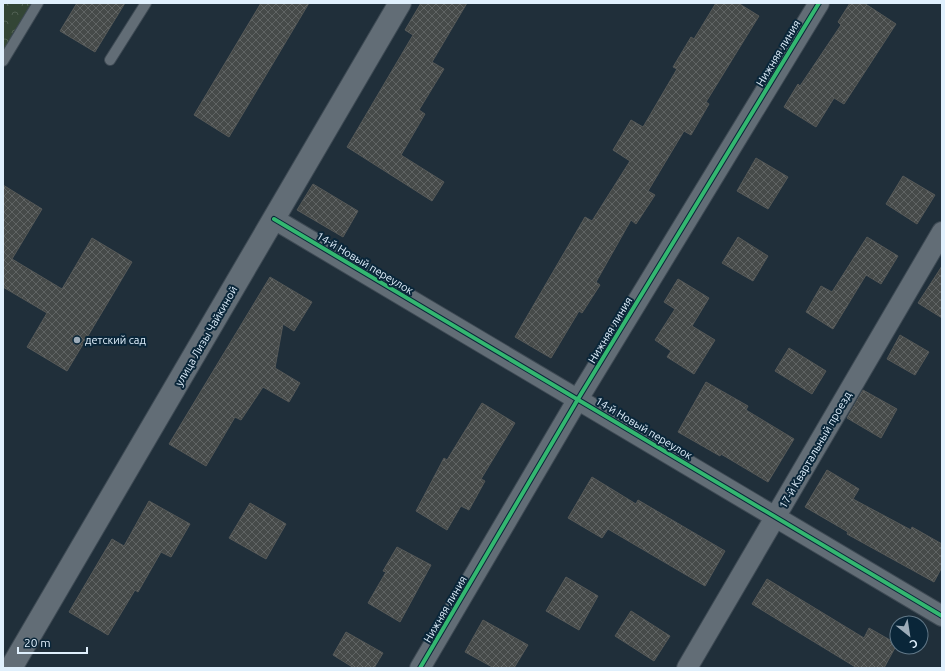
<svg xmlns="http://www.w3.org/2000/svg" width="945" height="671" font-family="Ubuntu,sans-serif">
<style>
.forest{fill:url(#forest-crowns)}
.building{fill:url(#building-cross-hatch);stroke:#555857}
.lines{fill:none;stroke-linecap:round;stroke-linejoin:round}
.service-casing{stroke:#3e4a54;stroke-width:12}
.minor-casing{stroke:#3e4a54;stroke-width:22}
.secondary-casing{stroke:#3e4a54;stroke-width:24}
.service{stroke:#626d76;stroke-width:10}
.minor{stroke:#626d76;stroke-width:20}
.secondary{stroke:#626d76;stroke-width:22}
.cycleway-casing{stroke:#0a2639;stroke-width:6}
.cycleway{stroke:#33b770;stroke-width:4}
.poi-dot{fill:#9dacb9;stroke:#0a2639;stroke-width:1.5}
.labels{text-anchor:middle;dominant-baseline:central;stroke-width:4;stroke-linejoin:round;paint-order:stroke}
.street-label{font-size:11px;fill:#e0f0fd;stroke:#0a2639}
.poi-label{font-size:11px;fill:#e0f0fd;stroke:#0a2639;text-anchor:start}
</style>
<defs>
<pattern id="forest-crowns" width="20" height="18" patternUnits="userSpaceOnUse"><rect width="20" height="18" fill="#334535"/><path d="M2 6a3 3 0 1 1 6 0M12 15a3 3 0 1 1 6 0" fill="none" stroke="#506053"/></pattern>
<pattern id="building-cross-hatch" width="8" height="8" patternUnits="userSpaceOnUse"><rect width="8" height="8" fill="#464a49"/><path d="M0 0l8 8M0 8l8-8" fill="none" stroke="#606464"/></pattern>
</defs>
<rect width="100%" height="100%" fill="#202f3a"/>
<polygon class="forest" points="3,3 43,3 3,63"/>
<g class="building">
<polygon points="77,3 125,3 95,52 60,31"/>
<polygon points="261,3 309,3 229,137 194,115"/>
<polygon points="421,3 467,3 432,62 444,69 419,110 425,114 401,155 444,182 432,201 347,147 413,35 405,30"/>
<polygon points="716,3 738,3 759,16 706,102 709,104 691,135 684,131 648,191 655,195 636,224 631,220 596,282 600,285 582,313 579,311 551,358 515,337 585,217 592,221 630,161 613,150 631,120 643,127 677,69 673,67 691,37 694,39"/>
<polygon points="850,3 864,3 896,24 844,104 834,98 816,127 784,107 798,84 800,86 841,25 838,22"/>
<polygon points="756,158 788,177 768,209 737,191"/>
<polygon points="903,176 935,195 917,224 886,204"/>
<polygon points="313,184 358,211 343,237 297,210"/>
<polygon points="3,185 42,209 12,259 62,289 92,238 132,262 67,371 27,347 47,313 3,287"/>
<polygon points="738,237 768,256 753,281 722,263"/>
<polygon points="867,237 898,256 881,284 866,275 833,329 806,312 821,286 832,292"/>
<polygon points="942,266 942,318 918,303"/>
<polygon points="270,277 312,302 294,331 283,324 275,368 300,383 289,402 263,387 241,420 235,417 206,466 169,444"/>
<polygon points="678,279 709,298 692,326 715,340 694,374 667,357 671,351 655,340 675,309 664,302"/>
<polygon points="900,335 929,352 915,375 887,359"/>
<polygon points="789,348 826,371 812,394 775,371"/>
<polygon points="706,382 748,406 746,410 794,439 768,482 721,454 720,456 678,432"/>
<polygon points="863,390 897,409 881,438 847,418"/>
<polygon points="482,403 515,423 481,479 485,481 469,510 461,506 447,530 416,511 444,458 447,460"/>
<polygon points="827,470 859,489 853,499 911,530 912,527 942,544 942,567 934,582 847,534 848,532 805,507"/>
<polygon points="592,477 636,504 638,500 725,551 705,586 608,529 602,538 568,518"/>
<polygon points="149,501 190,524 171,557 161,552 138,592 135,590 108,635 69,612 112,539 124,546"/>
<polygon points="250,503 286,524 266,559 229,538"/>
<polygon points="397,547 431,565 400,622 368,603 386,572 383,571"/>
<polygon points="566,577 598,596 579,630 546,611"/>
<polygon points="767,579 864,638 869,628 897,644 884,668 857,668 752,604"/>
<polygon points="631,611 670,636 654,661 615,636"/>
<polygon points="483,620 528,645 514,668 494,668 465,652"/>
<polygon points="346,632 383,653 374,668 354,668 333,655"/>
</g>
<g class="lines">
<g class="service-casing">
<g id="service">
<polyline points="110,60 146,3"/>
<polyline points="3,61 38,3"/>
</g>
</g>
<g class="minor-casing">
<g id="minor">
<polyline points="274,219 942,616"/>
<polyline points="420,668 578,399 819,3"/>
<polyline points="687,668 942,232"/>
</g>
</g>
<g class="secondary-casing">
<polyline id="secondary" points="11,668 400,3"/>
</g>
<use href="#service" class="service"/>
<use href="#minor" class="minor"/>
<use href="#secondary" class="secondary"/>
<g class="cycleway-casing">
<g id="cycleway">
<polyline points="274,219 942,616"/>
<polyline points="420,668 578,399 819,3"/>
</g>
</g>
<use href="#cycleway" class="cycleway"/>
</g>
<circle class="poi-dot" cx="77" cy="340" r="4"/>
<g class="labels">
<g class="street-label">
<text transform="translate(778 53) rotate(-59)">Нижняя линия</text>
<text transform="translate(365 263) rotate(31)">14-й Новый переулок</text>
<text transform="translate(610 330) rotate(-59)">Нижняя линия</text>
<text transform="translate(206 336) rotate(-60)">улица Лизы Чайкиной</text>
<text transform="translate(644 428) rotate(31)">14-й Новый переулок</text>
<text transform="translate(815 450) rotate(-60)">17-й Квартальный проезд</text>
<text transform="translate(445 609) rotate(-60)">Нижняя линия</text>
</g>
<g class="poi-label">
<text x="85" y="340">детский сад</text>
</g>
</g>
<rect width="945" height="671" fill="none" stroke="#e0f0fd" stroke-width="8"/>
<g transform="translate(909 635) rotate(150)"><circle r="19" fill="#0a2639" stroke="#607787"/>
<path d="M0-3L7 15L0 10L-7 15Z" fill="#9dacb9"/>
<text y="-6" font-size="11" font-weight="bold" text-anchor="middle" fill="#e0f0fd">С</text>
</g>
<path d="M18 647v6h69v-6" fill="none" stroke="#e0f0fd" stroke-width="2"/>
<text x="24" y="647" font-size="12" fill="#e0f0fd" stroke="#0a2639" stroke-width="3" paint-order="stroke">20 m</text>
</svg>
